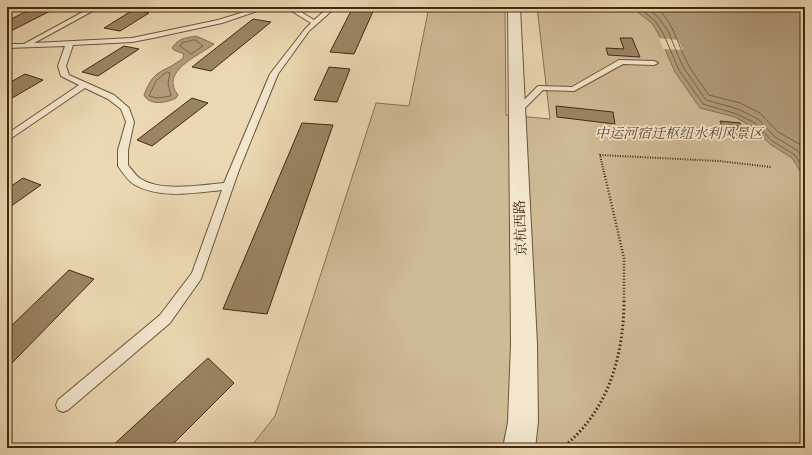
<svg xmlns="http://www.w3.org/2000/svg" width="812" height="455" font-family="'Gentium Book Plus','Noto Serif SC',serif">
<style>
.green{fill:#cfba96;stroke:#8a7153}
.water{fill:#b29c7b;stroke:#866e50}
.pier{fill:#ebd8b2}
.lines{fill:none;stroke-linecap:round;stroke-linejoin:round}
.shore{stroke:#7b6246;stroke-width:1}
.building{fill:#9b8464;stroke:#442810}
.service-casing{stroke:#6e5438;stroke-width:2}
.tertiary-casing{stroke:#6e5438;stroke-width:2}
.path-far2{stroke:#442810;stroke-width:2;stroke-dasharray:1 1.5;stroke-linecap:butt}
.path-far1{stroke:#442810;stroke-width:2.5;stroke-dasharray:1 2;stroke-linecap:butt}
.path{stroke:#442810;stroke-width:3;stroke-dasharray:1.5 2.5;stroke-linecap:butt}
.service{fill:#f2e6cd;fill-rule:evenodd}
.tertiary{fill:#f2e6cd;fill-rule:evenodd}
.labels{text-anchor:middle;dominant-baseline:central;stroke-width:3.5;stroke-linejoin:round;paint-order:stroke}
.park-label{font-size:14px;font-style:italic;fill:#60452b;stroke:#f2e6cd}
.street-label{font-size:14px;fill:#442810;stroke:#f2e6cd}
</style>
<rect width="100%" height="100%" fill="#ebd8b2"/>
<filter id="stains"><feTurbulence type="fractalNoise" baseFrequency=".005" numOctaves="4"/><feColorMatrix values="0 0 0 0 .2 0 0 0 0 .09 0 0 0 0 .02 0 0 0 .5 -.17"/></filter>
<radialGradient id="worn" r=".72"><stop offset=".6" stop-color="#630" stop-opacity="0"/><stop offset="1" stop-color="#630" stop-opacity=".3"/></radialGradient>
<polygon class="green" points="429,7 505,7 506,115 550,119 537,7 805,7 805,448 250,448 275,416 376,103 409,106"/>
<g class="water">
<polygon points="638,7 805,7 805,179 792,158 770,144 753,127 735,117 700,108 675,72 659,35 652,23 636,11"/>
<path d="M196,36L214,44C199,56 159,71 178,95L176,98C167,103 149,106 144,95C155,66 164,74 183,58L184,54L174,50L172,48C178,38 186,38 196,36Z"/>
</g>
<polygon class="pier" points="659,38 678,40 683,50 663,49"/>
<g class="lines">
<g class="shore">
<polyline points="641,7 642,10 655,21 663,33 679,70 703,104 737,114 755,123 772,141 795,155 805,171"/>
<polyline points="646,7 659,18 668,31 683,67 706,100 738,109 758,119 775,137 798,151 805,161"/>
<path d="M656,7C674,22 677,44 688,64C694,75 702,85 709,95L740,103L760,113L778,132L801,145L805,149"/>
<polygon points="195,40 203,46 191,54 180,46 182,43"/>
<polygon points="167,72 170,73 168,83 171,96 157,98 149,96 156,81"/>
</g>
</g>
<g class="building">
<polygon points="35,7 58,7 7,33 7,21"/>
<polygon points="353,7 375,7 354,54 330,52"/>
<polygon points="133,10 149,13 120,31 104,28"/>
<polygon points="253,19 271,22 211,71 192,67"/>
<polygon points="620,38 632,38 640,57 608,55 606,48 624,49"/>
<polygon points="124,46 139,49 98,76 82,72"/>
<polygon points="329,67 350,69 337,102 314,100"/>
<polygon points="25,74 43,80 7,101 7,84"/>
<polygon points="192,98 208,103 152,146 137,140"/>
<polygon points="556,106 613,112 615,124 557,117"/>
<polygon points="720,121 740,123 745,137 725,134"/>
<polygon points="302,123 333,125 267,314 223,309"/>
<polygon points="23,178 41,185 7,209 7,189"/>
<polygon points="69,270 94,279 12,363 7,361 7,330"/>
<polygon points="208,358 234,383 169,448 110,448"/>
</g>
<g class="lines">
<g class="service-casing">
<g id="service">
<path d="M92,7H100L34,43L132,38L218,20L260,7H269L222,23L153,38L132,42L73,45L66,66L69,75L114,95L129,108L134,122L128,150V165C132,170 136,176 141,179C161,192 201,185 224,183L270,74L305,29L311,23L285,7H293L314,20L329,7H336L309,31L278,74L239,170L201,279L170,323L68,410L63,412L58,410L56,405L58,400L160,315L192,273L222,190C194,193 160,199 135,185C128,181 122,172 118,166V150L126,122L121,109L108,99L85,88L7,141V134L79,85L61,76L58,66L65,46L7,48V44H24Z"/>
<polygon points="619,60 654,61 658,63 654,65 623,64 574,91 543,90 520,113 514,113 513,111 538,86 572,87"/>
</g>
</g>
<g class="tertiary-casing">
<polygon id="tertiary" points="508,7 520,7 537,344 538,422 535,448 503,448 508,422 511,344"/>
</g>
<polyline class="path-far2" points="605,177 600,155 719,161 771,167"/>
<polyline class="path-far1" points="605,176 624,258 624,300"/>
<path class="path" d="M562,448C608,412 624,356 624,299"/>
<use href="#service" class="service"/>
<use href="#tertiary" class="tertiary"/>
</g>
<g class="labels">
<g class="park-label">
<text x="679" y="133">中运河宿迁枢纽水利风景区</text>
</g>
<g class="street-label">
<text transform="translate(520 228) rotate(-92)">京杭西路</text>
</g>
</g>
<rect width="812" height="455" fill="none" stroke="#ebd8b2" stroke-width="24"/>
<rect x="8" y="8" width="796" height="439" fill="none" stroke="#442810" stroke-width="2"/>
<rect x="12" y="12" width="788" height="431" fill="none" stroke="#442810"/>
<rect width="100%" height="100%" filter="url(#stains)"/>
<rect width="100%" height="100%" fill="url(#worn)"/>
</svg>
